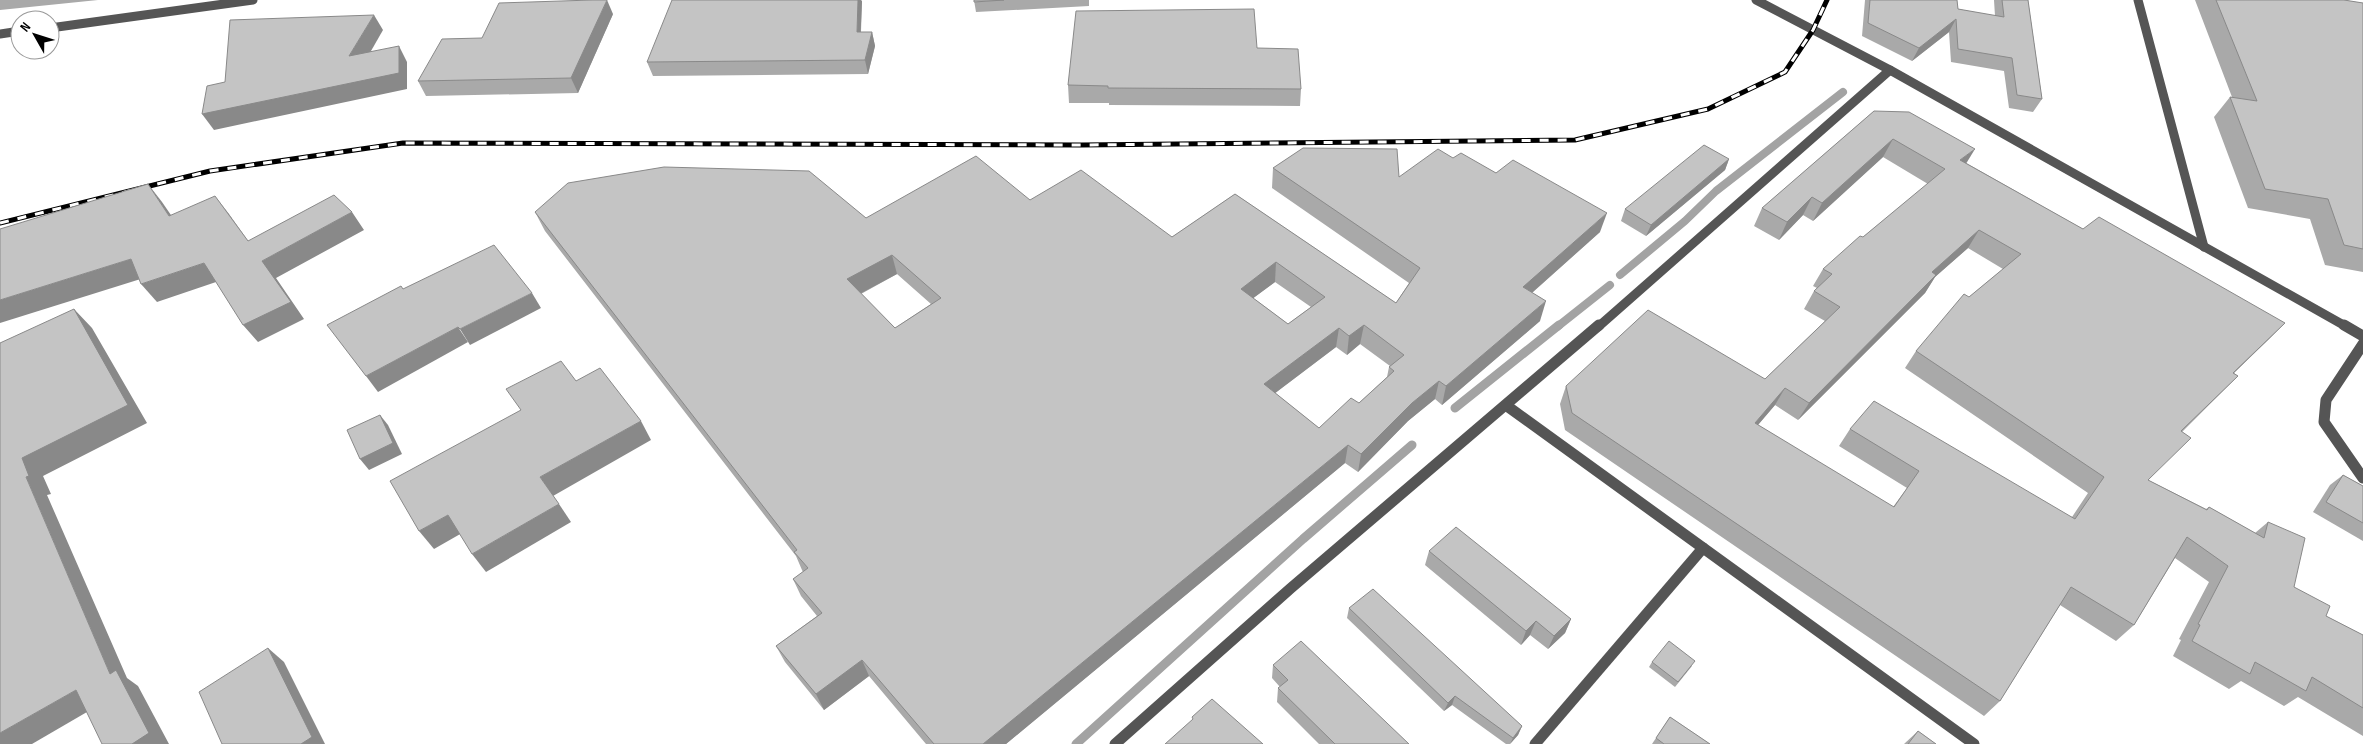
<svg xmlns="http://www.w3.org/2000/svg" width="2363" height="744" font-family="'Sofia Sans Condensed',sans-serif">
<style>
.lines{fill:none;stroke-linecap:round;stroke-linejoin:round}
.stream-far1{stroke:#a3a3a3;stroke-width:8}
.stream{stroke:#a3a3a3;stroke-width:9}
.lane{stroke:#555;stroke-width:11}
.street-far1{stroke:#555;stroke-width:9}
.street{stroke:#555;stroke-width:11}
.rail-casing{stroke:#000;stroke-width:5}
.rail{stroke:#fff;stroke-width:3;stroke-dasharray:9;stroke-linecap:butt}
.wall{fill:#a9a9a9;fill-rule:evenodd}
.shaded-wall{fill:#898989}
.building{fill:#c4c4c4;stroke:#898989;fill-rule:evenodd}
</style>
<rect width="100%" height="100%" fill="#fff"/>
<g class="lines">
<g class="stream-far1">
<polyline points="1620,275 1685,221 1716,191 1843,92"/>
<polyline points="1557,327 1610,285"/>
</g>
<g class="stream">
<polyline points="1455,408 1559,325"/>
<polyline points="1076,744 1303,539 1412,445"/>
</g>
<polyline class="lane" points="2363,344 2326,400 2324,422 2363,478"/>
<g class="street-far1">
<polyline points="1756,0 1890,70 2347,327"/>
<polyline points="2138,0 2204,247"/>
<polyline points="50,28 253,0"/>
<polyline points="0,34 20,31"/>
<polyline points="1598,327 1890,70"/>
</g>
<g class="street">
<polyline points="2344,325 2363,336"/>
<polyline points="1507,406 1974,744"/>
<polyline points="1115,744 1291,588 1599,325"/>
<polyline points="1535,744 1703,548"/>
</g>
<g class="rail-casing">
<polyline id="rail" points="0,223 210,171 403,143 1081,145 1575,140 1708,109 1785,72 1813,30 1827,0"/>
</g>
<use href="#rail" class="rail"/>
</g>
<g class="wall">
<polygon points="0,0 98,0 0,10"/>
<polygon points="974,0 1089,0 1089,6 976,12"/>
<polygon points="1865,0 1957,0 1958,9 1995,16 1994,0 2028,0 2042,99 2033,112 2009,108 2004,71 1951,62 1949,32 1912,61 1862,36"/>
<polygon points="2195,0 2344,0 2363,3 2363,272 2325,265 2310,219 2248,208 2214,117 2230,97 2232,97"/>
<polygon points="862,1 861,32 872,32 875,46 868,74 653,76 647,62"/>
<polygon points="613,14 578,93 426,96 418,81"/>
<polygon points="1257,48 1301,89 1300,106 1109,105 1109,103 1069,103 1068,85"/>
<path d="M1874,111L2083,229L2285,323L2234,373L2238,376L2182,432L2148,480L2206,509L2209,507L2255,533L2268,522L2294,587L2326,616L2363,635V736L2298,697L2284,706L2241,681L2229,689L2173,656L2181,640L2179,639L2209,582L2175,558L2134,625L2116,641L2060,605L2000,701L1984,716L1565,430L1560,404L1566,386L1765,379L1825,321L1804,309L1814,291L1817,288L1813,286L1823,269L1863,237L1928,184L1883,157L1813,221L1803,215L1779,240L1754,226L1762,208ZM1968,248L2003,269L1969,297L1916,351L1905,368L2088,493L2072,517L1850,429L1839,446L1907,488L1893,507L1758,425L1775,405L1798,420L1925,293L1935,277Z"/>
<path d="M1453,158L1496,173L1600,232L1532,293L1540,321L1442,405L1435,399L1408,421L1358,472L1345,463L1006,744H926L869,676L824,710L785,662L776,646L817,616L801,596L793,579L803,572L802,570L796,556L545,231L535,212L866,218L1030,200L1172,237L1235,194L1396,303L1409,283L1272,188L1273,168L1399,177ZM897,274L931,304L895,328L861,294ZM1275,282L1311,307L1288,324L1253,298ZM1360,344L1390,366L1389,367L1387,377L1359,403L1319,428L1275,393L1336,347L1347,355Z"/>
<polygon points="1729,159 1725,170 1646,236 1621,221 1625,209"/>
<polygon points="2343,475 2363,486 2363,541 2313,512 2330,485"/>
<polygon points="1429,551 1571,619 1565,633 1548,649 1530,635 1521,645 1425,565"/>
<polygon points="1349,608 1522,726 1518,735 1510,744 1506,744 1452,705 1444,711 1347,618"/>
<polygon points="1652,662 1692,666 1675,687 1649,667"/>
<polygon points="1273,665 1409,744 1319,744 1277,702 1278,688 1280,687 1272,678"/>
<polygon points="1670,717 1710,744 1652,744"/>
<polygon points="1918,731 1936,744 1904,744"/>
</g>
<g class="shaded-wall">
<polygon points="607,0 613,14 578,93 571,78"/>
<polygon points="858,0 861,0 862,1 860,46 857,32"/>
<polygon points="374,15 383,30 359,72 349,56"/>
<polygon points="1956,19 1949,32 1912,61 1919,48"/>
<polygon points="872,32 875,46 868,74 865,60"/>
<polygon points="399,46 407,62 407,89 214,130 202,114"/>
<polygon points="1893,139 1883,157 1813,221 1822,203"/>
<polygon points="1975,149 1964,167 1960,160"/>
<polygon points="1729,159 1725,170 1646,236 1651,225"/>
<polygon points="148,184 162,202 184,234 169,216"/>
<polygon points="215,196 229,214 261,259 248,241"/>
<polygon points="1812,197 1803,215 1779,240 1787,222"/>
<polygon points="352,212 364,230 276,278 304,319 258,342 243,325 262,261"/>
<polygon points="1607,213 1600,232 1517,306 1523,287"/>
<polygon points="1979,230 1968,248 1935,277 1925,293 1798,420 1809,403 1932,272"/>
<polygon points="892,255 897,274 852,298 847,279"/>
<polygon points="131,259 147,277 0,323 0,300"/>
<polygon points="1276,262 1275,282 1240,308 1241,289"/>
<polygon points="204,263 219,281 157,302 141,284"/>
<polygon points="532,293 541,308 470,345 460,329"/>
<polygon points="1546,301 1540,321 1442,405 1446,386"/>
<polygon points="74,309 92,328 147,423 43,476 51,494 47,495 127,678 138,686 169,744 132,744 110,674 26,477 22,458"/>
<polygon points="2285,323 2268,340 2216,390 2233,373"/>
<polygon points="1364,325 1360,344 1347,355 1349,336"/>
<polygon points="458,327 468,342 378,392 366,376"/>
<polygon points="1339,328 1336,347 1262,403 1264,384"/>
<polygon points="1439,381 1435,399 1408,421 1358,472 1361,454 1412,403"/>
<polygon points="1785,388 1775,405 1745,440 1755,423"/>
<polygon points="380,415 388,425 402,454 369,470 360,459"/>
<polygon points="641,421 651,440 553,496 540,477"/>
<polygon points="1348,445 1345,463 1006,744 983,744"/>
<polygon points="559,504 571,522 486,572 472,554"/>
<polygon points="448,515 462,533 434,549 419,531"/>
<polygon points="1571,619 1565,633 1548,649 1554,636"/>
<polygon points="1536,621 1530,635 1521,645 1526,631"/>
<polygon points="268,648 284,662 325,744 301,744"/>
<polygon points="862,660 869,676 824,710 816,694"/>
<polygon points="76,690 99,705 32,744 0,744 0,733"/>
<polygon points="1455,696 1452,705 1444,711 1448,703"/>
<polygon points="1522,726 1518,735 1510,744 1513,738"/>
</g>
<g class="building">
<polygon points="592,0 607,0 571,78 418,81 442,39 482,38 499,3"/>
<polygon points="672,0 858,0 857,32 872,32 865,60 647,62"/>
<polygon points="974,0 1004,0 974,2"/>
<polygon points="1870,0 1957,0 1958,9 2004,17 2002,0 2028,0 2042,99 2017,95 2012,58 1958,49 1956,19 1919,48 1868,23"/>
<polygon points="2216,0 2344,0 2363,3 2363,249 2344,245 2328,199 2265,189 2230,97 2257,101"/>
<polygon points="1254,9 1257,48 1298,49 1301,89 1108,88 1108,86 1068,85 1076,11"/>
<polygon points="374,15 349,56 399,46 399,73 202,114 207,86 225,82 230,20"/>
<path d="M1874,111L1909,112L1975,149L1960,160L2083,229L2099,217L2285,323L2233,373L2238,376L2181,431L2191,438L2148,480L2207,510L2209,507L2264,538L2268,522L2305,538L2294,587L2330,606L2326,616L2363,635V708L2312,677L2306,691L2255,662L2250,674L2192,641L2200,625L2198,624L2228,566L2187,537L2134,625L2071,587L2000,701L1572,413L1566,386L1648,310L1765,379L1840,307L1814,291L1832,274L1823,269L1860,236L1863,237L1945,169L1893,139L1822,203L1812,197L1787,222L1762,208ZM1979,230L2021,254L1969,297L1964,294L1916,351L2104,477L2075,519L1874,401L1850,429L1919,471L1894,507L1755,423L1785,388L1809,403L1936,275L1932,272Z"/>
<polygon points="1704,145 1729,159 1651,225 1625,209"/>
<path d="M1303,148L1397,149L1399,177L1438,149L1453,158L1461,153L1496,173L1513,160L1607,213L1523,287L1546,301L1446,386L1439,381L1412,403L1361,454L1348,445L983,744H934L862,660L816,694L776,646L822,613L793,579L808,568L794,552L797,550L535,212L568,183L664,167L809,171L866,218L976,156L1030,200L1081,170L1172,237L1235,194L1396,303L1420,268L1273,168ZM892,255L941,298L895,328L847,279ZM1276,262L1325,297L1288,324L1241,289ZM1364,325L1404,355L1389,367L1394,371L1359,403L1351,398L1319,428L1264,384L1339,328L1349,336Z"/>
<polygon points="148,184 169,216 215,196 248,241 334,195 352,212 262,261 291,302 243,325 204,263 141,284 131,259 0,300 0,229"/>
<polygon points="494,245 532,293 460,329 458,327 366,376 327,325 401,286 403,289"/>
<polygon points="74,309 128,405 22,458 29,476 26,477 110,674 116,670 149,733 132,744 102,744 76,690 0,733 0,343"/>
<polygon points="561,361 576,381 600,368 641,421 540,477 559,504 472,554 448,515 419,531 390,481 521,410 506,389"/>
<polygon points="380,415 393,443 360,459 347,430"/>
<polygon points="2343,475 2363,486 2363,523 2326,502"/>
<polygon points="1456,527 1571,619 1554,636 1536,621 1526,631 1429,551"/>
<polygon points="1373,589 1522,726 1513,738 1455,696 1448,703 1349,608"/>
<polygon points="1301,641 1409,744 1335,744 1278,688 1288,680 1273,665"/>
<polygon points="1669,641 1695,661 1678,682 1652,662"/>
<polygon points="268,648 312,737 301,744 222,744 199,692"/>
<polygon points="1212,699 1263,744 1165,744 1193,719 1192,717"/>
<polygon points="1670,717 1710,744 1664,744 1656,738"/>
<polygon points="1918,731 1936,744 1908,744"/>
</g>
<g transform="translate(35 35) rotate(309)"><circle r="24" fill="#ffffff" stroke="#999999"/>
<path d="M0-4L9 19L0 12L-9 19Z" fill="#000000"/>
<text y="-8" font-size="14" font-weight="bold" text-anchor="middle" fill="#000000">N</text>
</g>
</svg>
